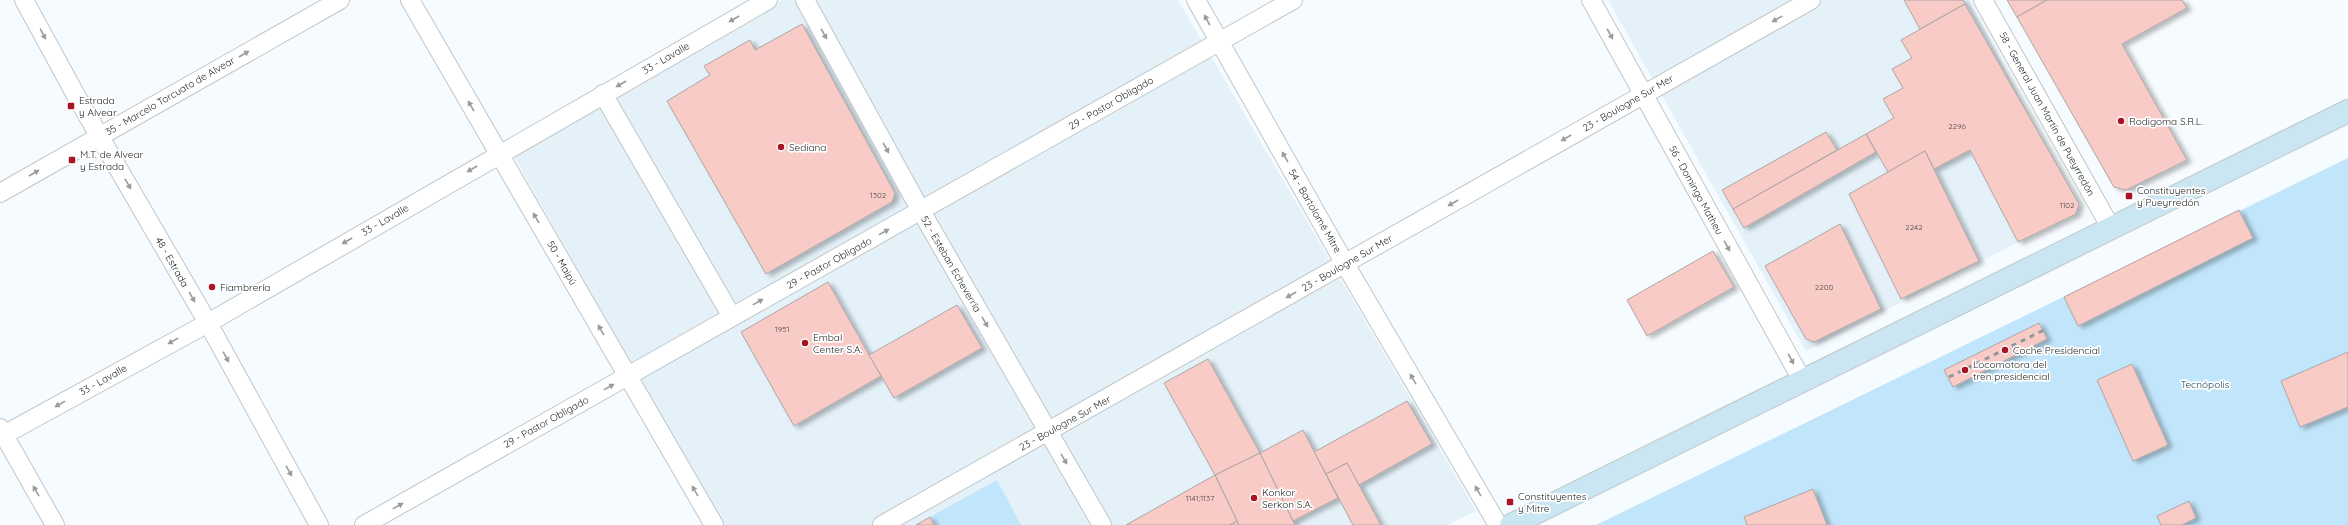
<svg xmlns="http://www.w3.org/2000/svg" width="2348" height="525" font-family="Quicksand,sans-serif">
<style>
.built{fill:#e4f1f9}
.green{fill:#c1e5fa}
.building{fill:#f8cbc7;stroke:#ada6a5;filter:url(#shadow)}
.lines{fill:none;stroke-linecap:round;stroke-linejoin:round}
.minor-casing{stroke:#c0c6c9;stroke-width:20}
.secondary-casing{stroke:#c0c6c9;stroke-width:24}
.minor{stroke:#fff;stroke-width:18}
.secondary{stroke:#cbe6f3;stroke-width:22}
.rail{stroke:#929799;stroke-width:3;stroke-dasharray:5 5;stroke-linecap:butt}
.oneway{fill:#9a9b9c}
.poi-dot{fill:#a91424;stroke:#fff;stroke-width:1.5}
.labels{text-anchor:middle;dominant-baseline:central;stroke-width:3.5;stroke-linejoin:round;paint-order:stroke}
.number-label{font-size:8px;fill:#544c4b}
.street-label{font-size:10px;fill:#1e2122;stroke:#fff}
.poi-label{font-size:10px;fill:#1e2122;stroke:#fff;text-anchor:start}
.park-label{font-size:10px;fill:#17465d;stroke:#fff}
</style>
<defs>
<filter id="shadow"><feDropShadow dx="4.5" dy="2.5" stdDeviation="2" flood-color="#0004"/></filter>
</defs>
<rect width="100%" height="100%" fill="#f5fbfe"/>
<g class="built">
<polygon points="783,0 1178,0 1476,511 1447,525 722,525 510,150"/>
<polygon points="1608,0 1969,0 2079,211 1806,351"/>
</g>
<g class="green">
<polygon points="2348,158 2348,525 1596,525"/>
<polygon points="997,480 1021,525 934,525 930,517"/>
</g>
<g class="building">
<polygon points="1904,0 1963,0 1965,4 1920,29"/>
<polygon points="2007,0 2047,0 2017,17"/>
<polygon points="2047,0 2182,0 2187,8 2122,44 2187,160 2126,190 2114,187 2017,17"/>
<polygon points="1965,4 2079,204 2076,214 2018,242 1970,150 1934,169 1925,151 1888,172 1866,134 1894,118 1883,99 1903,88 1892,69 1912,58 1901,40"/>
<polygon points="802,24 895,193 892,202 766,274 667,101 710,75 704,66 750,40 755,50"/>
<polygon points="1826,132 1837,150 1733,209 1722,190"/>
<polygon points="1866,134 1876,152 1744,228 1733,209"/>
<polygon points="1925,151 1979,261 1901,299 1849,194"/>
<polygon points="2239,210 2253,238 2078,326 2064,297"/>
<polygon points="1840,224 1881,309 1814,342 1806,339 1765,266"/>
<polygon points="1713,251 1734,287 1647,336 1627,300"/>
<polygon points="828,282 881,376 794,426 741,332"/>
<polygon points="957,305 982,348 894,398 869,355"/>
<polygon points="2039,323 2047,339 1953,387 1944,370"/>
<polygon points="2348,352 2348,407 2300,427 2281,381"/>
<polygon points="1208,359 1260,453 1215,475 1164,383"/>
<polygon points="2132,364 2168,445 2133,461 2097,380"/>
<polygon points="1407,401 1432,444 1359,485 1347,463 1326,474 1314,452"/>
<polygon points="1303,430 1338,498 1293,521 1260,453"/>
<polygon points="1260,453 1293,521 1295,525 1239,525 1215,475"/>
<polygon points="1347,463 1359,485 1381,525 1353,525 1326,474"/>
<polygon points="1215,475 1237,521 1230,525 1126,525"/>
<polygon points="1813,489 1827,525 1747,525 1744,517"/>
<polygon points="2189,501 2196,518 2182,525 2161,525 2157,516"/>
<polygon points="930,517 934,525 916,525"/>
<polygon points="1237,521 1239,525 1230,525"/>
</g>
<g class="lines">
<g class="minor-casing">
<g id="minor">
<polyline points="24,0 79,101 208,323 319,525"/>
<polyline points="410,0 714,525"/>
<polyline points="805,0 921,211 1102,525"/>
<polyline points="1196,0 1345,264 1498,525"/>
<polyline points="1591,0 1802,380"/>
<polyline points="1983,0 2111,228"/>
<polyline points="603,94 732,317"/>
<polyline points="0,193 340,0"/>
<polyline points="0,428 55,525"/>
<polyline points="0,437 208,323 768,0"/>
<polyline points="364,525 1293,0"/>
<polyline points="882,525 1811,0"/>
</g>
</g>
<g class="secondary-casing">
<polyline id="secondary" points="1511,525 2348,111"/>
</g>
<use href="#minor" class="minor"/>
<use href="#secondary" class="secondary"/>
<polyline class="rail" points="1949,377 2046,329"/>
</g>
<defs><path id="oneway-solid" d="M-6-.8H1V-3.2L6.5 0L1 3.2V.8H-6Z"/></defs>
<g class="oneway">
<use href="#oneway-solid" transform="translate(734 19) rotate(150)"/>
<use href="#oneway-solid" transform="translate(1777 19) rotate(151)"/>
<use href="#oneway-solid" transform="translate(1207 20) rotate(-119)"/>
<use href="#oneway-solid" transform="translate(43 34) rotate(62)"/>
<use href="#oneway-solid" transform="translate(824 34) rotate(61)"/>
<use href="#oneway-solid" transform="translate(1610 34) rotate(61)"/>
<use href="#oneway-solid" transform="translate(244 54) rotate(-30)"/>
<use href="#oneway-solid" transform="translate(621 84) rotate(150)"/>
<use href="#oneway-solid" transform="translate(471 106) rotate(-120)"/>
<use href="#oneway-solid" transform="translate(1566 138) rotate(150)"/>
<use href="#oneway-solid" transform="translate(886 148) rotate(61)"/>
<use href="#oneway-solid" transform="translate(1285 157) rotate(-120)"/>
<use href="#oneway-solid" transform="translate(472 169) rotate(150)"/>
<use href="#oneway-solid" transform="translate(34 173) rotate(-30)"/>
<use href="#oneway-solid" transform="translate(128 184) rotate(60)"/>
<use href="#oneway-solid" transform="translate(1453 203) rotate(150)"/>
<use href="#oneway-solid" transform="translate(536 218) rotate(-120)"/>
<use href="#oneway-solid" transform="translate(884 232) rotate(-29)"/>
<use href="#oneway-solid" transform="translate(347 241) rotate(150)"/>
<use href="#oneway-solid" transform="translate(1727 246) rotate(61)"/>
<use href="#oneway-solid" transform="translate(1291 295) rotate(150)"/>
<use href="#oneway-solid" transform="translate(192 297) rotate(60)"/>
<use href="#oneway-solid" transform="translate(758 302) rotate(-29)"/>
<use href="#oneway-solid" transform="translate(985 322) rotate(60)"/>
<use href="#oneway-solid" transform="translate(601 330) rotate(-120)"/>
<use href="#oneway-solid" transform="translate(173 341) rotate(151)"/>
<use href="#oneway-solid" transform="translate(226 357) rotate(61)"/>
<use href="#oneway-solid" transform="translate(1791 359) rotate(61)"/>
<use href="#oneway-solid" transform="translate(1413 379) rotate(-120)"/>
<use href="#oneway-solid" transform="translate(609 387) rotate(-29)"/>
<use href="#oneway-solid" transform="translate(60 404) rotate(151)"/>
<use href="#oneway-solid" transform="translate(1064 459) rotate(60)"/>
<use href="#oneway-solid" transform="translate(289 471) rotate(61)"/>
<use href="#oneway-solid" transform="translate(36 491) rotate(-120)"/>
<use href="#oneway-solid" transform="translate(695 491) rotate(-120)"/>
<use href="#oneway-solid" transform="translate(1478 491) rotate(-120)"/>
<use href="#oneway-solid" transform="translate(398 506) rotate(-29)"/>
</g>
<g class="poi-dot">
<rect x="67" y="102" width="8" height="8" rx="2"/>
<circle cx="2121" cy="121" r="4"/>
<circle cx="781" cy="147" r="4"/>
<rect x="68" y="156" width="8" height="8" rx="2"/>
<rect x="2125" y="192" width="8" height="8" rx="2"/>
<circle cx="212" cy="287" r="4"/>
<circle cx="805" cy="343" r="4"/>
<circle cx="2005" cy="350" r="4"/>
<circle cx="1965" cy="370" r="4"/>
<circle cx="1254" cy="498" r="4"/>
<rect x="1506" y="498" width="8" height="8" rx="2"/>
</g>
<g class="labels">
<g class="number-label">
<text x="1957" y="126">2296</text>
<text x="878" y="195">1302</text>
<text x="2067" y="205">1102</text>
<text x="1914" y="227">2242</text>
<text x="1824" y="287">2200</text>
<text x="782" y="329">1951</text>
<text x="1200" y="498">1141;1137</text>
</g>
<g class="street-label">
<text transform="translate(666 58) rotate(-30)">33 - Lavalle</text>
<text transform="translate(170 96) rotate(-30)">35 - Marcelo Torcuato de Alvear</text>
<text transform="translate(1111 103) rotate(-30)">29 - Pastor Obligado</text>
<text transform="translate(1628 103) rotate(-30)">23 - Boulogne Sur Mer</text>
<text transform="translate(2047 114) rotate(61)">58 - General Juan Martín de Pueyrredón</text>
<text transform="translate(1696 190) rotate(61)">56 - Domingo Matheu</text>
<text transform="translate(1315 211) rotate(60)">54 - Bartolomé Mitre</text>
<text transform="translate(385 220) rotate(-30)">33 - Lavalle</text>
<text transform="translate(172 262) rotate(60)">48 - Estrada</text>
<text transform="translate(562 263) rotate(60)">50 - Maipú</text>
<text transform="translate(829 263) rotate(-29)">29 - Pastor Obligado</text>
<text transform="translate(1347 263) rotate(-30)">23 - Boulogne Sur Mer</text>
<text transform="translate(951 264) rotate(60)">52 - Esteban Echeverría</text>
<text transform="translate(103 380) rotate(-29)">33 - Lavalle</text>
<text transform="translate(546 422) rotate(-29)">29 - Pastor Obligado</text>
<text transform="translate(1065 423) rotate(-29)">23 - Boulogne Sur Mer</text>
</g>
<g class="poi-label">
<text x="79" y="100">Estrada<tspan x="79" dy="12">y Alvear</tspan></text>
<text x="2129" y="121">Rodigoma S.R.L.</text>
<text x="789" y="147">Sediana</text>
<text x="80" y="154">M.T. de Alvear<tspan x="80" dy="12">y Estrada</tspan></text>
<text x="2137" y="190">Constituyentes<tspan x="2137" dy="12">y Pueyrredón</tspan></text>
<text x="220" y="287">Fiambrería</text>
<text x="813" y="337">Embal<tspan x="813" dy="12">Center S.A.</tspan></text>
<text x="2013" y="350">Coche Presidencial</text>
<text x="1973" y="364">Locomotora del<tspan x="1973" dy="12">tren presidencial</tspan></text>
<text x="1262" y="492">Konkor<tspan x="1262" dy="12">Serkon S.A.</tspan></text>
<text x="1518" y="496">Constituyentes<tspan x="1518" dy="12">y Mitre</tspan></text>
</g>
<g class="park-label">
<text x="2205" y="384">Tecnópolis</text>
</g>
</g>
</svg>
